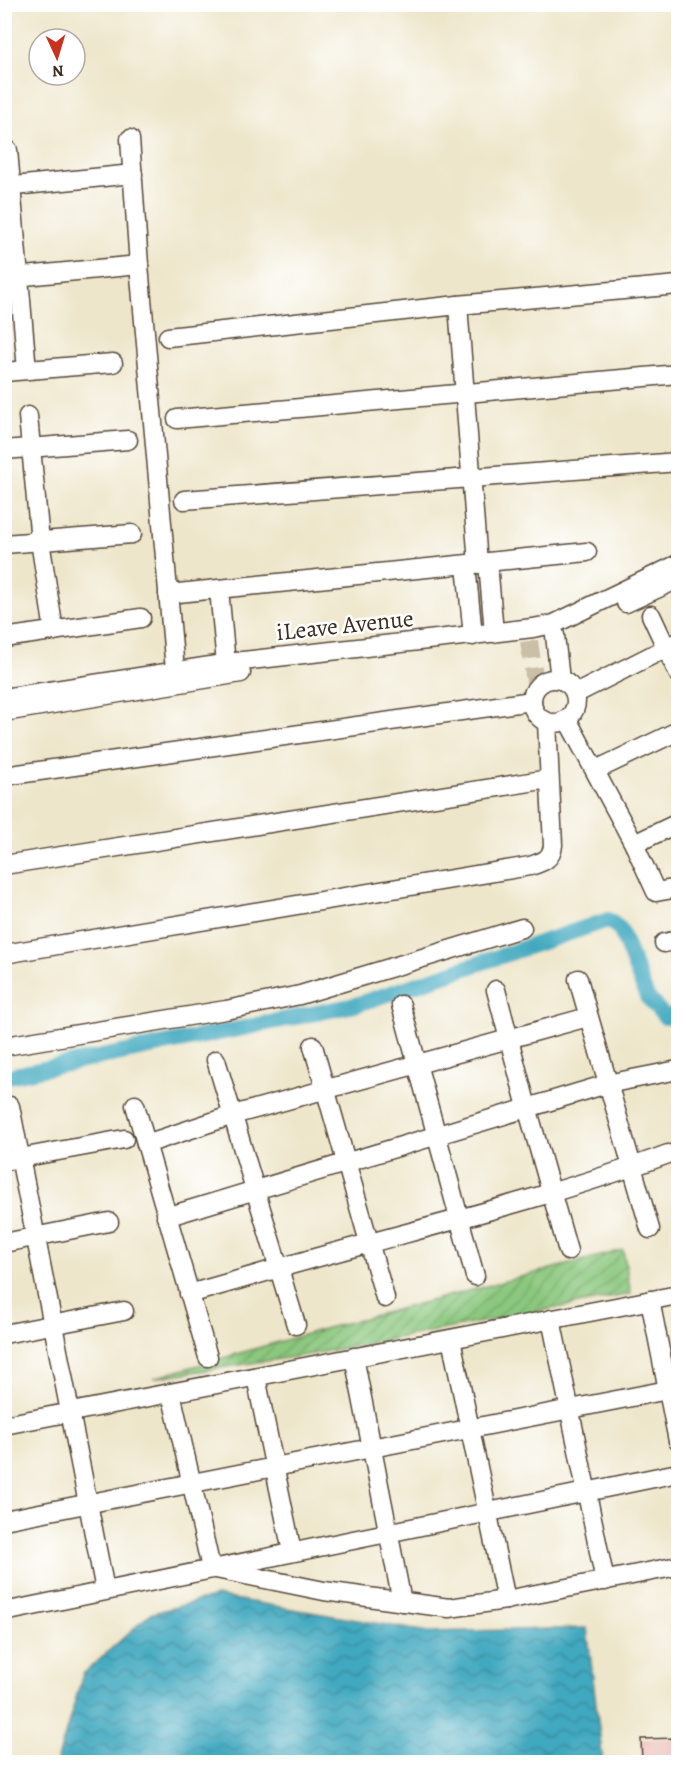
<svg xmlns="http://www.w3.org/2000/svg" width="683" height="1767" font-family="Alegreya,serif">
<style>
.garden{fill:url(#garden-furrows);stroke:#63794e;stroke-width:1.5}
.water{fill:url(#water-waves);stroke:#3d696e;stroke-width:1.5}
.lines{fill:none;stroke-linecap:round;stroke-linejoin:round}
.canal{stroke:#3fa8bf;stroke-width:16}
.building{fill:#e9b4ad}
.minor-tunnel{stroke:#cac0a8;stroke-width:18;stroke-dasharray:18 9;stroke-linecap:butt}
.minor-casing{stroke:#564638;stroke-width:21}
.minor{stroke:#fff;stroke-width:18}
.labels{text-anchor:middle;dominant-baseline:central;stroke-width:5;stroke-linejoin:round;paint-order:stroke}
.street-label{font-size:24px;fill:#3b2a1e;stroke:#fff}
</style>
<defs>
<pattern id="garden-furrows" width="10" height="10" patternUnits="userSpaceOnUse" patternTransform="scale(1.5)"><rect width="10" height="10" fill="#8bc87e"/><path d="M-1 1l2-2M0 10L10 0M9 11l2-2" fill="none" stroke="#73a367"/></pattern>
<pattern id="water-waves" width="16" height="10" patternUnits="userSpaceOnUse" patternTransform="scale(1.5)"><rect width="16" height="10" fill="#3fa8bf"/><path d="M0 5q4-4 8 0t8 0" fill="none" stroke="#36899b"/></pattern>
</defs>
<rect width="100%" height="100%" fill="#fff"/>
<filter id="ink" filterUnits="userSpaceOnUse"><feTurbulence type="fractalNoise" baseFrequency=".0167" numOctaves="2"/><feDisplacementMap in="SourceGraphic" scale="12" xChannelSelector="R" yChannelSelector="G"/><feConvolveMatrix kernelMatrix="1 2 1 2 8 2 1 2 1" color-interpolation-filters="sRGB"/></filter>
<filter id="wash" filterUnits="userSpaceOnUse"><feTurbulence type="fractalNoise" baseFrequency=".008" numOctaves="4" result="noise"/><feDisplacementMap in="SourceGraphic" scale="24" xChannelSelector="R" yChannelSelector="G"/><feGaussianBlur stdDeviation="1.35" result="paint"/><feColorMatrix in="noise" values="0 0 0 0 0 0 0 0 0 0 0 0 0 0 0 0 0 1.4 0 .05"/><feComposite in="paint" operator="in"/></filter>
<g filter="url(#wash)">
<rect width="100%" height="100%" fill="#eee6ca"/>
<polygon class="garden" points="623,1250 631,1294 307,1355 153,1378 327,1328"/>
<polygon class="water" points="216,1596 428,1632 587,1628 603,1762 57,1762 83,1674 150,1614"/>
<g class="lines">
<polyline class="canal" points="4,1077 355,1005 608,920 620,929 647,997 665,1017 678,1015"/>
</g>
<g id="blocks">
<polygon class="building" points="678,1738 678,1762 642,1762 641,1739"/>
</g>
</g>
<g filter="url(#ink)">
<use href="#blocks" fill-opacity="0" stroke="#564638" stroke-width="1.5"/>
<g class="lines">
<polyline class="minor-tunnel" points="529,641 536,689"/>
<g class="minor-casing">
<g id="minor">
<polyline points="130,139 139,265 175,670"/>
<polyline points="8,150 27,370"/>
<polyline points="4,187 133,174"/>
<polyline points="4,278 139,265"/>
<polyline points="458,305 478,564"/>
<polyline points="168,337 458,305 678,285"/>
<polyline points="4,372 113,363"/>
<polyline points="28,416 40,541 54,631"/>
<polyline points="177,419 678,374"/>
<polyline points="4,450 128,440"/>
<polyline points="184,500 678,462"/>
<polyline points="4,544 132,534"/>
<polyline points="488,563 494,633"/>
<polyline points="466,565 473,636"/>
<polyline points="219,589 226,664"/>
<polyline points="168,594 587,552"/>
<polyline points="626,603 678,579"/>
<polyline points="651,615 678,673"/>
<polyline points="555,635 560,680"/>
<polyline points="4,638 141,618"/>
<circle cx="554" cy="701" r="22"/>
<polyline points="575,694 678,642"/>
<polyline points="4,698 243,661 533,628 554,624 678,564"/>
<polyline points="4,712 241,673"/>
<polyline points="567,719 634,844 656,892 678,888"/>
<polyline points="596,770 678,731"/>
<polyline points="4,776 532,701"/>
<polyline points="634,844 678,823"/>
<polyline points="4,865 549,779"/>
<polyline points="664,943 678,940"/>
<path d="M4,954L530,866C543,862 552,859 553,845L547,722"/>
<polyline points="578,979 650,1229"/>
<polyline points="496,990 527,1107 568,1251"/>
<polyline points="401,1005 475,1276"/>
<polyline points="4,1044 11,1045 226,1010 300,995 522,928"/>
<polyline points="313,1046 385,1298"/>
<polyline points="216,1060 296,1325"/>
<polyline points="135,1105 208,1357"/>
<polyline points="10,1106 105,1590"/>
<polyline points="146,1144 233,1115 588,1017"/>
<polyline points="4,1161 124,1139"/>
<polyline points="166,1217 607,1084 678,1070"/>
<polyline points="4,1243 109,1222"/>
<path d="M189,1294C249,1277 309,1259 370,1243C470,1216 571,1190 668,1154"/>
<polyline points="650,1300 678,1441"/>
<polyline points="551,1319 605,1581"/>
<polyline points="4,1334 124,1311"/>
<polyline points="451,1339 506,1600"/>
<polyline points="354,1357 402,1602"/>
<polyline points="256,1377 292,1552"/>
<polyline points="171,1393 211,1568 324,1591 449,1608 506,1600 678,1566"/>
<polyline points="4,1425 678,1295"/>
<polyline points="4,1520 678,1388"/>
<polyline points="4,1612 678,1473"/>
</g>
</g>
<use href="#minor" class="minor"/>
</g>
</g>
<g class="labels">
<g class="street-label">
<text transform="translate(345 625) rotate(-6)">iLeave Avenue</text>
</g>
</g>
<rect width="683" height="1767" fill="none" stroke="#fff" stroke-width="24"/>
<g transform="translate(57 57) rotate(176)"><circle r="28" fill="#ffffff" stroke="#b1aaa5" stroke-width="1.5"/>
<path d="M0-4.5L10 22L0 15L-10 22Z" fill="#c8321e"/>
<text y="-9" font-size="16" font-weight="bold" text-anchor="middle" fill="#3b2a1e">N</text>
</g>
</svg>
